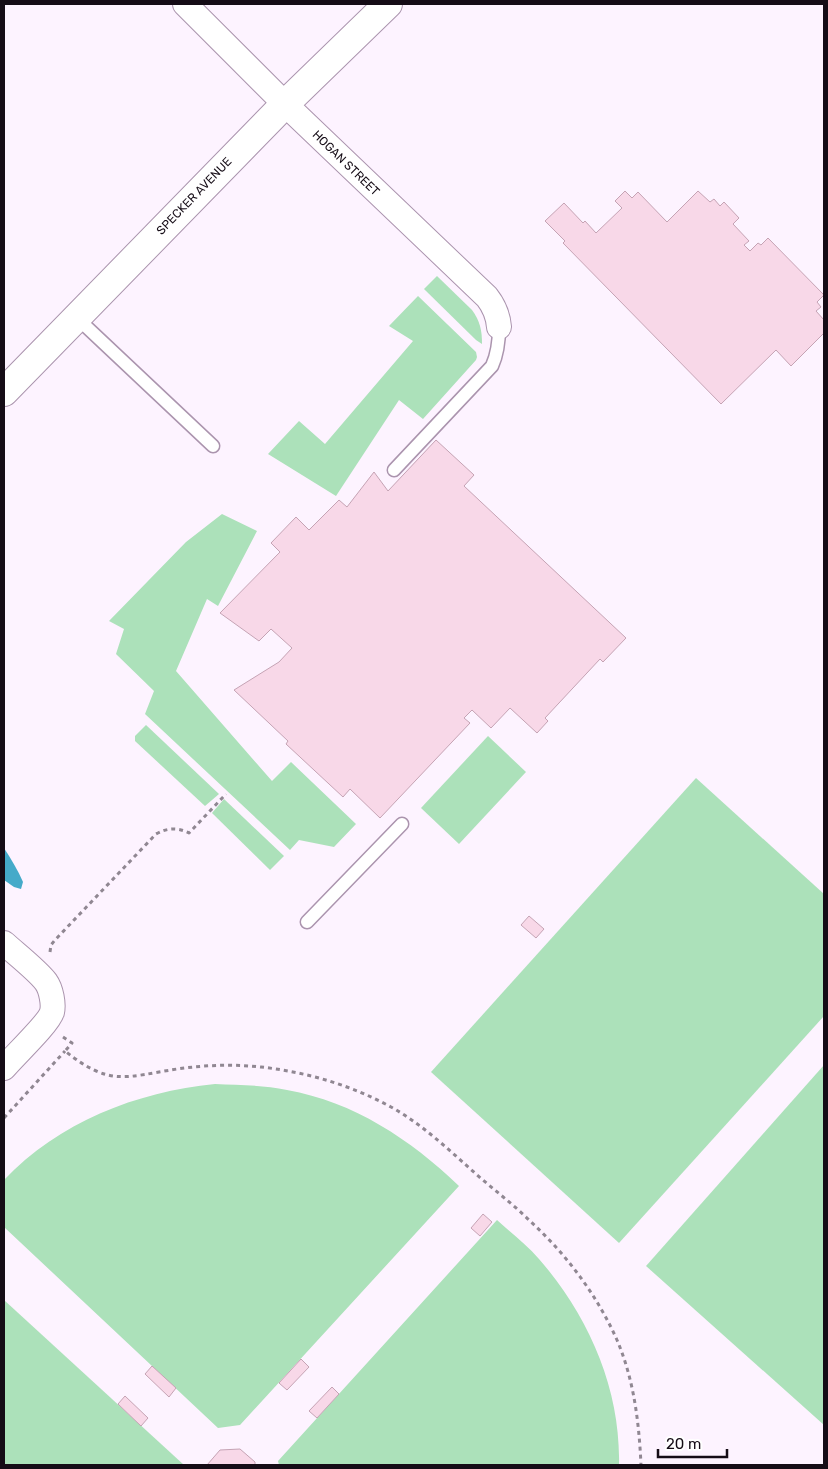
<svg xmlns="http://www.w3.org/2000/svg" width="828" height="1469" font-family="Rubik,sans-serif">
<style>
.green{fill:#ace1ba}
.water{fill:#45aac9}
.building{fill:#f8d8e8;stroke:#c5a3b4}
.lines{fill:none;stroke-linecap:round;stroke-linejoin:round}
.lane-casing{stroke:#ab94ae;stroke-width:15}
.street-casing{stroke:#ab94ae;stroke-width:26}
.secondary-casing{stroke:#ab94ae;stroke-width:30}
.path{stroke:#908792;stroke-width:3;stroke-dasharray:4 4;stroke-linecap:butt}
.lane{stroke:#fff;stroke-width:12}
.street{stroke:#fff;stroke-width:24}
.secondary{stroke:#fff;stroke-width:28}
.labels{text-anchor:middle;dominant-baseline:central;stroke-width:4;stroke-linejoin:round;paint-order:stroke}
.street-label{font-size:12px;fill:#150c16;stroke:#fff}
</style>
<rect width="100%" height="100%" fill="#fdf3ff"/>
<g class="green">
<path d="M437,276L472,310C480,321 482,330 482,344L476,340L424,289Z"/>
<polygon points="418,296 476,352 477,357 476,360 423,419 399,400 336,496 268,454 299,421 325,444 413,341 389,326"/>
<polygon points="222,514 257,531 218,606 207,599 176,671 272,781 291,762 356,824 334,847 299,840 290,850 145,714 154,691 116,654 124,629 109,621 186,542"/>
<polygon points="146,725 219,794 205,806 135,741 135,736"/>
<polygon points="488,736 526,772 459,844 421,808"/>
<polygon points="696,778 824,894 824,1016 619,1243 431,1072"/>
<polygon points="224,799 284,856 270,870 212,813"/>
<polygon points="824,1065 824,1425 646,1266"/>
<path d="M215,1084C239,1085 263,1085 287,1090C354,1102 410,1139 459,1186L240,1425L218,1428L4,1227V1180C59,1122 136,1092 215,1084Z"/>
<path d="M497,1220C511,1233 527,1245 539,1259C589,1316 621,1390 619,1465H279L278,1461Z"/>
<polygon points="4,1300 184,1465 4,1465"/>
</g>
<path class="water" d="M4,848C11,859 18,870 23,882L21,889L14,887L4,880Z"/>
<g class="building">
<polygon points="625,191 632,198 638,192 667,222 698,191 710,202 714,199 720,206 724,202 739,218 733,224 749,241 744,245 750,251 758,243 761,245 768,238 824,295 817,302 821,307 816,311 824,320 824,333 791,366 776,350 721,404 563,243 565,241 545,221 564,203 583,223 585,221 596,233 622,208 615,201"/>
<polygon points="436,440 474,475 464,486 626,638 603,662 600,659 545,718 548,721 537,733 510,708 491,728 472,710 464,718 470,723 380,818 350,789 343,797 286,744 288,741 234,690 279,662 292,648 271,629 259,641 220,613 280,552 271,543 296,517 309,530 339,500 347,507 374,472 388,491"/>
<polygon points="529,916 544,929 536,938 521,925"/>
<polygon points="483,1214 492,1222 480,1236 471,1228"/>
<polygon points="301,1359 309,1367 287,1390 279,1383"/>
<polygon points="152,1366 176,1388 169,1397 145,1374"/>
<polygon points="332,1387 339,1394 317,1418 309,1411"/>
<polygon points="125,1396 148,1418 141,1426 118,1404"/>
<polygon points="240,1449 255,1462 255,1465 207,1465 220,1450"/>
</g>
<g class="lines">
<g class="lane-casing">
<g id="lane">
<polyline points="76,317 213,446"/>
<path d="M394,470L492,366C498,353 499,341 499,327"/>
<polyline points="307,922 402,824"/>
</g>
</g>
<g class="street-casing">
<g id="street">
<path d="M185,4L285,104L487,297C494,306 498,314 499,327"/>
<path d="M4,943C15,953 38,971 46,982C51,989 54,1004 52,1012C49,1023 13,1057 4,1068"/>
</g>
</g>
<g class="secondary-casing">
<polyline id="secondary" points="4,392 285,104 388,4"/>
</g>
<g class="path">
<path d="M50,952L51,945L55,940L156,834C167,828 177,827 189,833L226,794"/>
<path d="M63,1037L72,1043L65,1051C110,1087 125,1077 177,1069C205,1065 233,1064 261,1067C306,1072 351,1085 391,1107C422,1124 449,1150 476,1174C494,1190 513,1204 530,1221C566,1254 597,1295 617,1340C634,1380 639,1422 641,1465"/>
<polyline points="4,1118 65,1051"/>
</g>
<use href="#lane" class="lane"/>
<use href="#street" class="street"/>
<use href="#secondary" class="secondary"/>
</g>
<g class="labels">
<g class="street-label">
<text transform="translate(346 163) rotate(44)">HOGAN STREET</text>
<text transform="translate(194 196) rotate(-46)">SPECKER AVENUE</text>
</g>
</g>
<rect width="828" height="1469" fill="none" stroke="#150c16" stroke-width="10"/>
<path d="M658 1449v8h69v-8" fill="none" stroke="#150c16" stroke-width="2.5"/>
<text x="666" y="1449" font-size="15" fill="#150c16" stroke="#ffffff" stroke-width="4" paint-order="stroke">20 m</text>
</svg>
